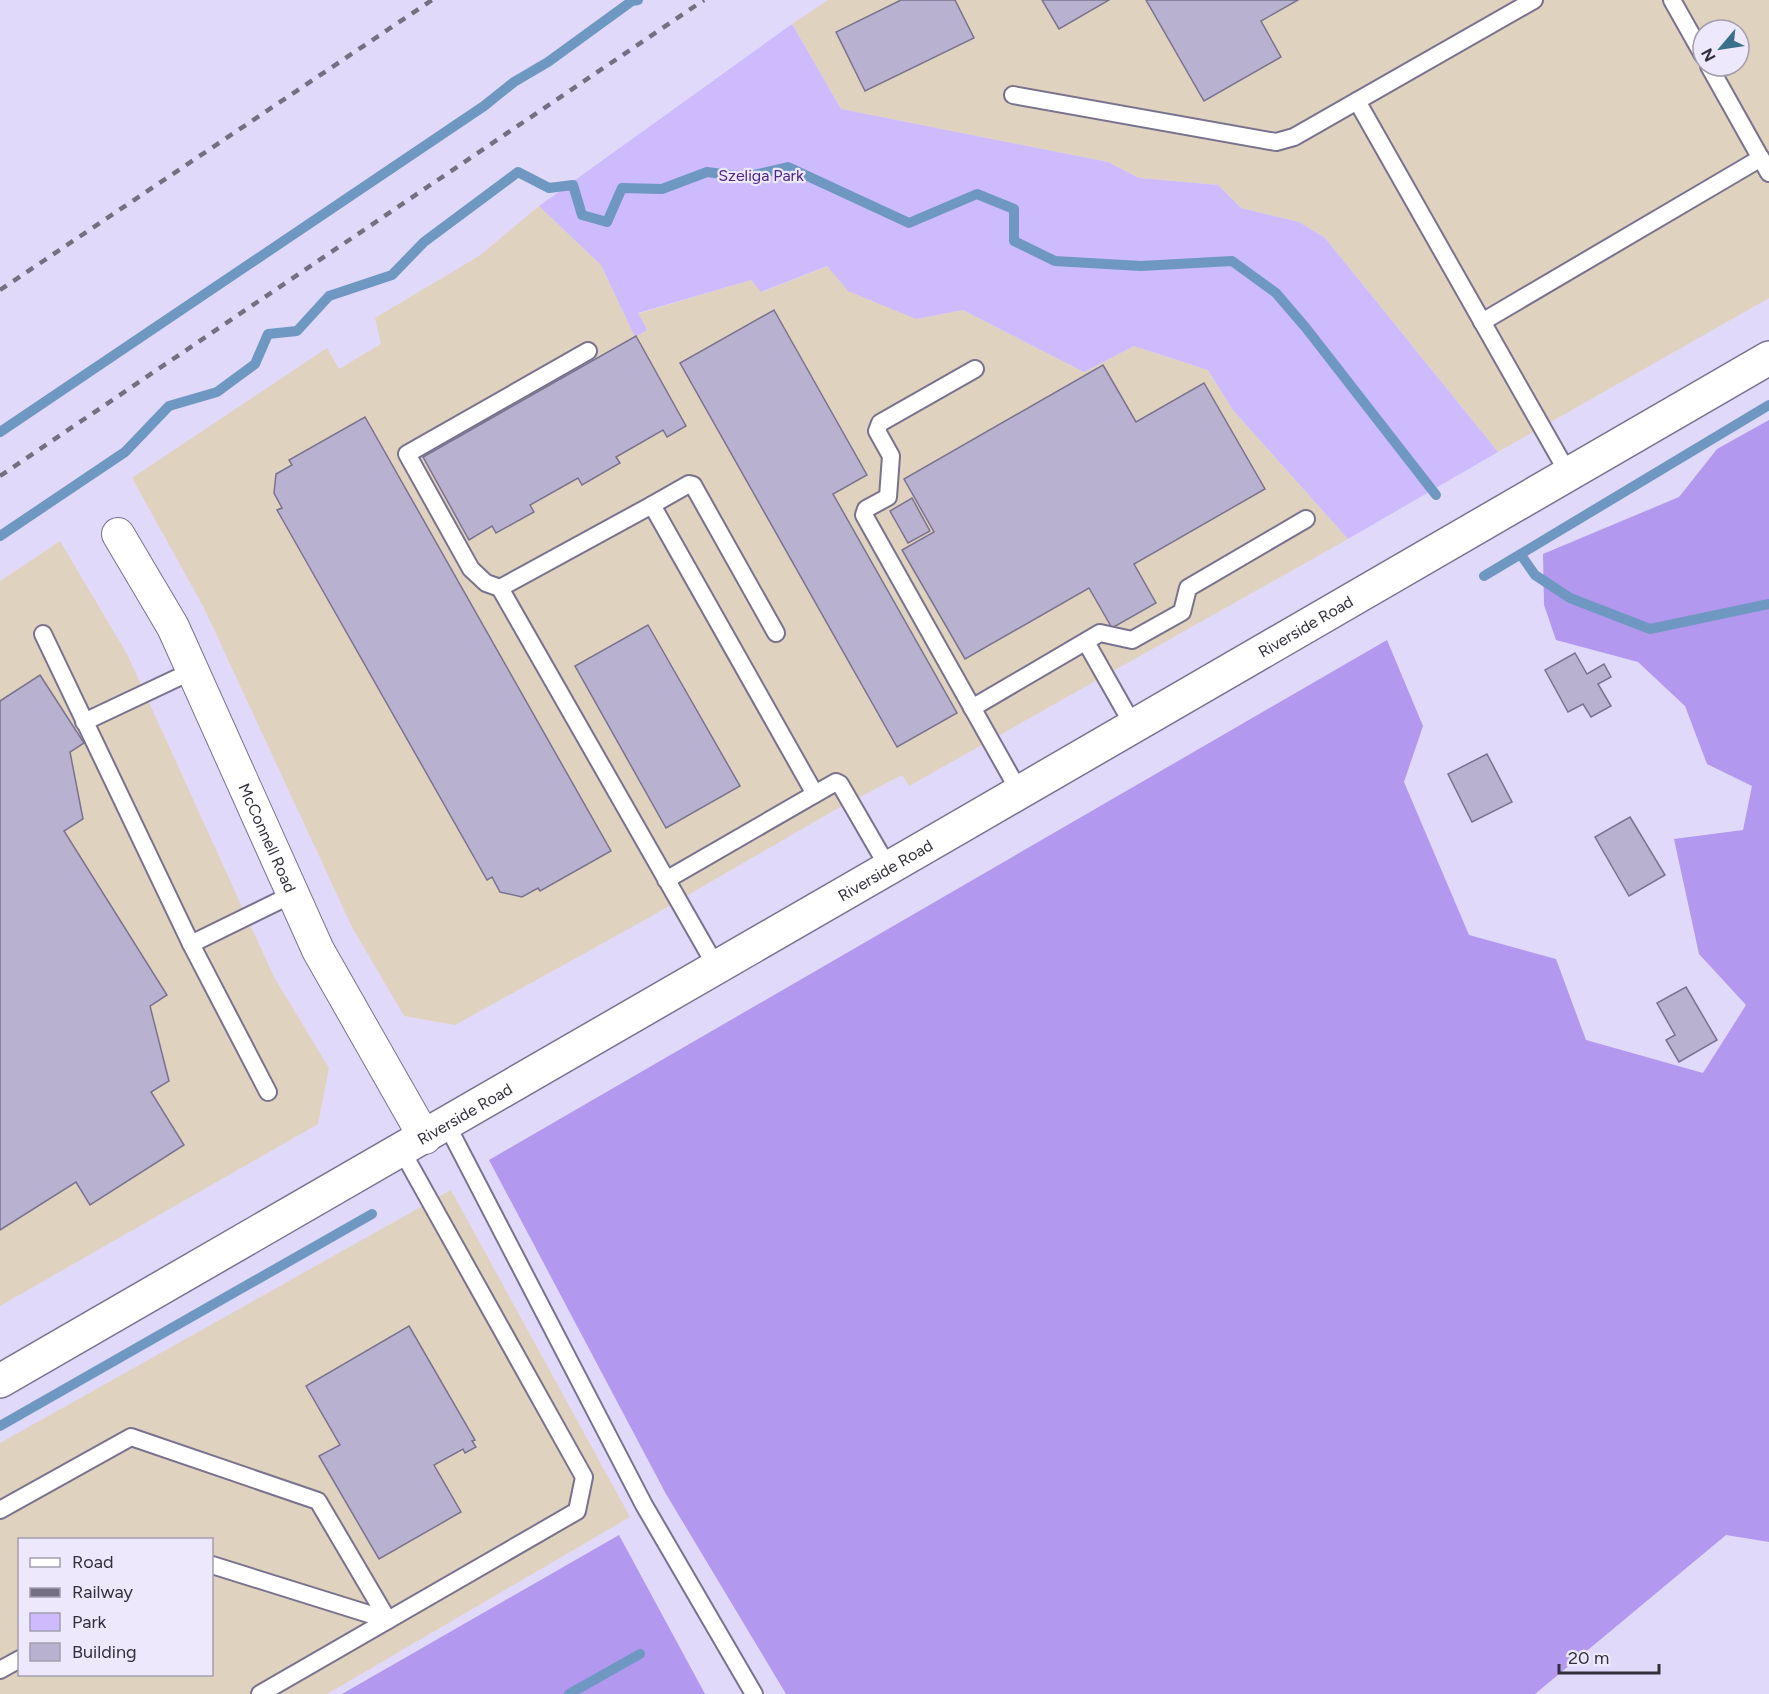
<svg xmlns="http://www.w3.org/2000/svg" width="1769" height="1694" font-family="Figtree,sans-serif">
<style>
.industrial{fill:#dfd3bf;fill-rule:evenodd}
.green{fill:#cdbbfe}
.forest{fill:#b298ee}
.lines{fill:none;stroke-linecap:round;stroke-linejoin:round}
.stream{stroke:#6e98c1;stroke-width:10}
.building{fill:#b9b1d0;stroke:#7a738f;stroke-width:1.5}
.service-casing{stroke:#79728e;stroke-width:20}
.minor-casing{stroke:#79728e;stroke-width:34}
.tertiary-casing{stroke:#79728e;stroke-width:36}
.service{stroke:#fff;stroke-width:16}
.minor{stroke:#fff;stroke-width:32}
.tertiary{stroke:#fff;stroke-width:33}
.rail{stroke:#746f83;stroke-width:4.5;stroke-dasharray:8 8;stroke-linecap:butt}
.labels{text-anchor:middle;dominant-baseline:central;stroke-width:4.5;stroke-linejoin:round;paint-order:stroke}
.park-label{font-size:16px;fill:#4d2687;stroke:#ede8fc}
.street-label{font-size:16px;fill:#322f3b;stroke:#ede8fc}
</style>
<rect width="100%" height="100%" fill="#e1d9f9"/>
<g class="industrial">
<path d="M828,0H1769V298L1498,452L1325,238L1299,222L1241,208L1218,185L1139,178L1108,162L841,109L792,24ZM1703,30H1739V66H1703Z"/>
<polygon points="539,206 601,265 635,337 637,314 751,280 762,292 828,266 916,319 963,310 1084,372 1134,346 1208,370 1233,410 1348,539 909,786 902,775 833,811 650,917 455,1025 404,1016 352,927 204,608 132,478 327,348 339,369 381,344 375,318 479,256"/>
<polygon points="60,541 127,654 274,977 329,1068 318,1124 0,1306 0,581"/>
<path d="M451,1190L630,1517L327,1694H0V1443ZM20,1540H212V1674H20Z"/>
</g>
<polygon class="green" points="792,24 841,109 1108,162 1139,178 1218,185 1241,208 1299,222 1325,238 1498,452 1348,539 1233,410 1208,370 1134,346 1084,372 963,310 916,319 848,291 827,266 761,292 751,280 638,313 647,330 635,337 601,265 539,206"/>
<g class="forest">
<polygon points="1769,420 1769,1542 1726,1535 1535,1694 786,1694 666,1494 489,1160 1387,640 1423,726 1404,782 1469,935 1556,959 1586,1040 1703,1073 1746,1005 1699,954 1674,839 1743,830 1752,786 1707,764 1685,706 1638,662 1556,640 1544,605 1543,554 1679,497 1717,449"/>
<polygon points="619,1535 705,1694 342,1694"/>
</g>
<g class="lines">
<g class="stream">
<polyline points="0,432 484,106 514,82 548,62 632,1 638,0"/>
<polyline points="0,536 125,452 169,406 217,392 255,364 268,334 297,331 329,296 392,275 424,242 518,172 549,188 573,185 582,215 607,222 622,188 662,189 707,172 745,177 788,167 909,223 977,194 1014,209 1014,241 1055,261 1141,266 1232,261 1276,293 1306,328 1436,495"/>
<polyline points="1521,555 1535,575 1570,598 1650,629 1769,604"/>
<polyline points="1484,576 1769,405"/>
<polyline points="0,1426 372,1214"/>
<polyline points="569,1694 640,1654"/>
</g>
</g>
<g class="building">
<polygon points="901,0 955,0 974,38 865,91 836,32"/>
<polygon points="1042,0 1109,0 1059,29"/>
<polygon points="1146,0 1298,0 1261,21 1281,57 1204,101"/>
<polygon points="774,310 867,475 833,494 957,713 897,747 680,363"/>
<polygon points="636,336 686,426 667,437 663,430 616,457 620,463 582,485 578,478 530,505 534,512 496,533 492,526 469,540 423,457"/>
<polygon points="1103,365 1136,422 1204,383 1265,489 1134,564 1156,603 1112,628 1089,588 965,659 902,550 934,532 904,479"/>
<polygon points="365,417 611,851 540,891 538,888 522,897 500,892 492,877 487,880 277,510 282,508 274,493 276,474 292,465 289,460"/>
<polygon points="912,498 930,531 908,543 890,511"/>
<polygon points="648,625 740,786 666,828 575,666"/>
<polygon points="1575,653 1587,674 1604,664 1611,677 1598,684 1611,706 1591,717 1583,704 1568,712 1545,670"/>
<polygon points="40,675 84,743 70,752 83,819 64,831 167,995 150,1006 169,1081 151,1092 184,1145 90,1205 76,1182 0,1230 0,701"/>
<polygon points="1487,754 1512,802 1472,822 1448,774"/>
<polygon points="1630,817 1665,875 1629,896 1595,837"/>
<polygon points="1686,987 1717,1040 1679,1062 1666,1040 1675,1035 1657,1003"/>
<polygon points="409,1326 475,1440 472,1441 476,1447 465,1453 463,1449 434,1465 461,1512 379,1559 319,1456 340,1445 306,1386"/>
</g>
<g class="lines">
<g class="service-casing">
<g id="service">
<polyline points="1534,0 1357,101 1568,473"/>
<polyline points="1672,0 1703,55"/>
<polyline points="1709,66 1769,173"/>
<polyline points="1013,95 1276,142 1294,137 1357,101"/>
<polyline points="1482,322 1761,158"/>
<polyline points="975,369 880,423 877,431 891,456 888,497 866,509 864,515 1019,791"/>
<polyline points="652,505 689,484 693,485 776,633"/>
<polyline points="500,588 486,583 471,569 407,454 588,351"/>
<polyline points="43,634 191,944 293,894"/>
<polyline points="1086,642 1133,725"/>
<polyline points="972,708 1100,633 1132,640 1182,612 1188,588 1306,519"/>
<polyline points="84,722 192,671"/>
<polyline points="815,794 836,782 840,784 888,867"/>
<polyline points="666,880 815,794 652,505 500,588 717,968"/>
<polyline points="191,944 268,1092"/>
<polyline points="447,1125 644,1505 754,1694"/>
<polyline points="0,1510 131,1437 318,1501 388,1620"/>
<polyline points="212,1565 388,1620"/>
<polyline points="0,1670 20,1659"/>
<polyline points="260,1694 577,1511 584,1477 402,1151"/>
</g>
</g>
<g class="minor-casing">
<g id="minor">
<path id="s1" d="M118,534L173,627L318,950L425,1138"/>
</g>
</g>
<g class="tertiary-casing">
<g id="tertiary">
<path id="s2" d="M0,1381C591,1043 1179,698 1769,358"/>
</g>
</g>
<use href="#service" class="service"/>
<use href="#minor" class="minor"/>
<use href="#tertiary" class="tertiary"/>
<g class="rail">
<polyline points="0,290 432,0"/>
<polyline points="0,476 704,0"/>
</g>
</g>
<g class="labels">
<g class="park-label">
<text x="761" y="175">Szeliga Park</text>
</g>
<g class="street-label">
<text stroke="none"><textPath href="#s2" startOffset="1508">Riverside Road</textPath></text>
<text stroke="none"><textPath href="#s1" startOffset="339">McConnell Road</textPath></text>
<text stroke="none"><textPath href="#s2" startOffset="1022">Riverside Road</textPath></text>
<text stroke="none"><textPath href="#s2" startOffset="536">Riverside Road</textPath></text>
</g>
</g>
<rect x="18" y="1538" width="195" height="138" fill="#ede8fc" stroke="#a29eaf" stroke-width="1.5"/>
<rect x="30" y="1558" width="30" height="9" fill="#ffffff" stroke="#a29eaf" stroke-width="1.5"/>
<text x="72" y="1568" font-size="18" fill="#322f3b">Road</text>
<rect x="30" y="1588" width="30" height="9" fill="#746f83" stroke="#a29eaf" stroke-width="1.5"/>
<text x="72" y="1598" font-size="18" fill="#322f3b">Railway</text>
<rect x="30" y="1613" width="30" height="18" fill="#cdbbfe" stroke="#a29eaf" stroke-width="1.5"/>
<text x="72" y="1628" font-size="18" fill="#322f3b">Park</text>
<rect x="30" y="1643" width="30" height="18" fill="#b9b1d0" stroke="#a29eaf" stroke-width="1.5"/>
<text x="72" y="1658" font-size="18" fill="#322f3b">Building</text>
<g transform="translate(1721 48) rotate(241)"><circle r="28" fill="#ede8fc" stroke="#a29eaf" stroke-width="1.5"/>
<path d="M0-4.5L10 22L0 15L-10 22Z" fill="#3a708b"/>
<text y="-9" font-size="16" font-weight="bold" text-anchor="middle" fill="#322f3b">N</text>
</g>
<path d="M1559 1664v9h100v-9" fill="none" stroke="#322f3b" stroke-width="3"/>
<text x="1568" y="1664" font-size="18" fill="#322f3b" stroke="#ede8fc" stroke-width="4.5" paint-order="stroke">20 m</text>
</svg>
